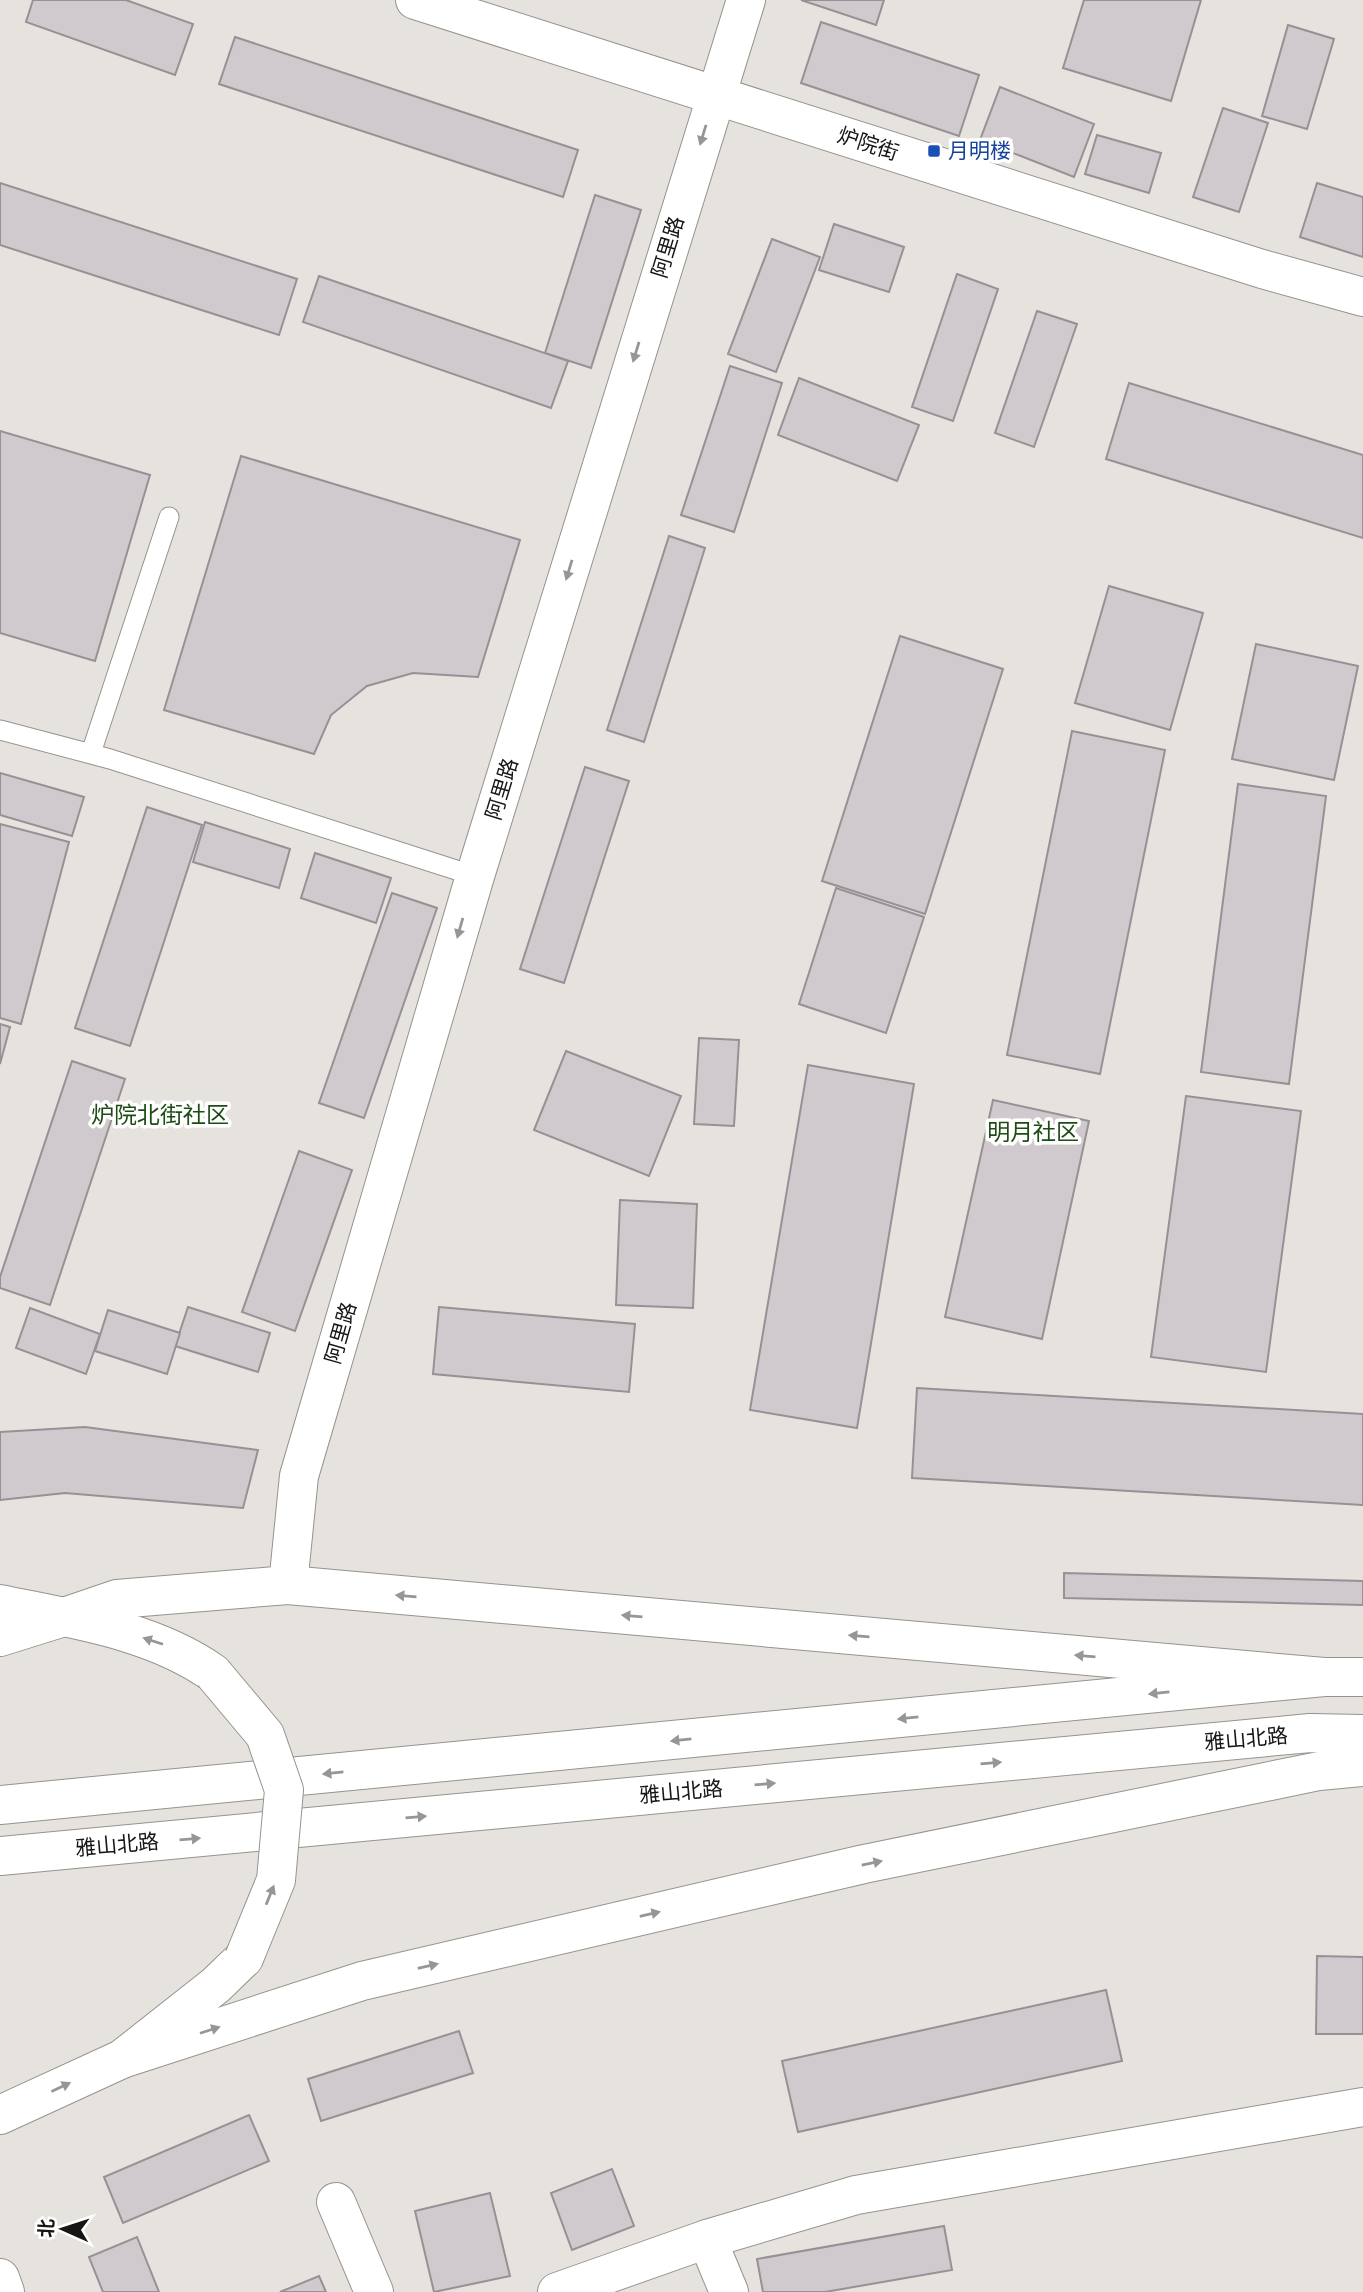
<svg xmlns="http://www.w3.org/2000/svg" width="1363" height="2292" font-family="Jost,'Noto Sans SC',sans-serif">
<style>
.building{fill:#d0cace;stroke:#979195;stroke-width:2}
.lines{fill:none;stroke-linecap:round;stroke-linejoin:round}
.lane-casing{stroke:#96938e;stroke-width:21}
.street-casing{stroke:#96938e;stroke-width:40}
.primary-casing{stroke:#96938e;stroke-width:40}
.highway-casing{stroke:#96938e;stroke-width:40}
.lane{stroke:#fff;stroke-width:19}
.street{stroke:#fff;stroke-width:38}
.primary{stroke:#fff;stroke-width:38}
.highway{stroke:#fff;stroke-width:38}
.primary-bridge-casing{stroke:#96938e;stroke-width:40;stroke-linecap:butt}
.primary-bridge{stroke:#fff;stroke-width:38}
.oneway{fill:#979696}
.transit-dot{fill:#1a4fb4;stroke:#fff;stroke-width:2.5}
.labels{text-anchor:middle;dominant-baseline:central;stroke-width:7;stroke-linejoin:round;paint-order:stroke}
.street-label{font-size:21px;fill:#171615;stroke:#fff}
.transit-label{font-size:21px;fill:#164399;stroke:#fff;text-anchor:start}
.neighbourhood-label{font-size:23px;fill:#1d4c14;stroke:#fff}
</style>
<rect width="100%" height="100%" fill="#e6e3de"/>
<g class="building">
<polygon points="33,0 126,0 193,24 175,75 26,22"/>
<polygon points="801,0 884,0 876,25"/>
<polygon points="1084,0 1201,0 1171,101 1063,68"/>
<polygon points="821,22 979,75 959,136 801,83"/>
<polygon points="1288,25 1334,39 1307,129 1262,116"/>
<polygon points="235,37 578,150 563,197 219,84"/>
<polygon points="1000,87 1094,124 1074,177 980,140"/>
<polygon points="1223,108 1268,123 1239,212 1193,197"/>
<polygon points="1097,135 1161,153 1149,193 1085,174"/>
<polygon points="0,183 297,279 279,335 0,245"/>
<polygon points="1317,183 1363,197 1363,257 1300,237"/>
<polygon points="595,195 641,210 591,368 545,353"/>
<polygon points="834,224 904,247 889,292 819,270"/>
<polygon points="772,239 820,257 776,372 728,354"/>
<polygon points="957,274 998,289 953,421 912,407"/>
<polygon points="319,276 568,361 551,408 303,322"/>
<polygon points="1037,311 1077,324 1034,447 995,433"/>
<polygon points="730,366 782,383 734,532 681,515"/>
<polygon points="799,378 919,425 897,481 778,435"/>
<polygon points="1129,383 1363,455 1363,538 1106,459"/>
<polygon points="0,431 150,475 95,661 0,633"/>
<polygon points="241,456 520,540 478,677 413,673 367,686 331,715 314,754 164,710"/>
<polygon points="669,536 705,548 644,742 607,730"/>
<polygon points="1109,586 1203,613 1170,730 1075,703"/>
<polygon points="900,636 1003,669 925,914 822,881"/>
<polygon points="1256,644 1358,666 1334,780 1232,759"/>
<polygon points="1072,731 1165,750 1100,1074 1007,1055"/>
<polygon points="585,767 629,781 564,983 520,969"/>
<polygon points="0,773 84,797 72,836 0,815"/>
<polygon points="1238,784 1326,796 1289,1084 1201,1072"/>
<polygon points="147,807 202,825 130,1046 75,1028"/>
<polygon points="205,822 290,849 279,888 193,862"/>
<polygon points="0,824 69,842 21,1024 0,1018"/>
<polygon points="315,853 391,878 376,923 301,898"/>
<polygon points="836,888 924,917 886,1033 799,1004"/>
<polygon points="392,893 437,908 364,1118 319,1103"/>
<polygon points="0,1024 10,1027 0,1064"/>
<polygon points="699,1038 739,1040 734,1126 694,1124"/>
<polygon points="566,1051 681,1096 649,1176 534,1130"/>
<polygon points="72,1061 125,1079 50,1305 0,1288 0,1277"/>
<polygon points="808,1065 914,1084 857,1428 750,1410"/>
<polygon points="1186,1096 1301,1111 1266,1372 1151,1357"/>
<polygon points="993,1100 1089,1121 1042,1339 945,1317"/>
<polygon points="299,1151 352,1170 295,1331 242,1312"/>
<polygon points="620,1200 697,1204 693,1308 616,1305"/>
<polygon points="188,1307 270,1333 258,1372 175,1346"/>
<polygon points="439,1307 635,1324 629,1392 433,1374"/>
<polygon points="30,1308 100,1334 86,1374 16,1348"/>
<polygon points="108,1310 180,1333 167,1374 95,1351"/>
<polygon points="917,1388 1363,1414 1363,1505 912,1478"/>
<polygon points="85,1427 258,1450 243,1508 65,1493 0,1500 0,1432"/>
<polygon points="1064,1573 1363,1581 1363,1605 1064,1598"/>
<polygon points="1317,1956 1363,1957 1363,2034 1316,2034"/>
<polygon points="1106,1990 1122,2061 798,2132 782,2061"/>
<polygon points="459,2031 473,2073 321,2121 308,2079"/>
<polygon points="249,2115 269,2161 123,2223 104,2177"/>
<polygon points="612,2169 634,2226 572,2250 551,2193"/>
<polygon points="490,2193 510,2276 434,2292 415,2211"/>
<polygon points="944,2226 952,2270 825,2292 763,2292 757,2259"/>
<polygon points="137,2237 159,2292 103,2292 89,2257"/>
<polygon points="319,2276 326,2292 280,2292"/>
</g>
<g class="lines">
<g class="lane-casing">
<g id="lane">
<polyline points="0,730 110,759 475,876"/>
<polyline points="91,753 169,517"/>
</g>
</g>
<g class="street-casing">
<g id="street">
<polyline points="415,0 1262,269 1363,297"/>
<polyline points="288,1585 299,1476 475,876 746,0"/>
<polyline points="336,2202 374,2292"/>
<polyline points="707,2239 729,2292"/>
<polyline points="0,2278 5,2292"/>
<polyline points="557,2292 707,2239 856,2195 1363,2107"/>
</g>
</g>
<g class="primary-casing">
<g id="primary">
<path d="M0,1604C72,1619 152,1630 213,1673"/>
<polyline points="64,1617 117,1599 288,1585 1324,1677 1363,1677"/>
<polyline points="122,2059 362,1981 864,1864 1319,1771 1363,1767"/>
<polyline points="0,2115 122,2059 216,1985 244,1958"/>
</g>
</g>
<g class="highway-casing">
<g id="highway">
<polyline points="0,1637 64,1617"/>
<polyline points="0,1805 1324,1677"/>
<polyline points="0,1856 1310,1733 1363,1734"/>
</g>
</g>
<use href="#lane" class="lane"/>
<use href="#street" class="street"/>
<use href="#primary" class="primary"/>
<use href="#highway" class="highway"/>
<g class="primary-bridge-casing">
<polyline id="primary-bridge" points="213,1673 265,1735 284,1790 276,1880 244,1958"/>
</g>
<use href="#primary-bridge" class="primary-bridge"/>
</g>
<defs><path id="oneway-solid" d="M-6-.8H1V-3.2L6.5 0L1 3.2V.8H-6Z" transform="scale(1.75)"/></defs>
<g class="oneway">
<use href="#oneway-solid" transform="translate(703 135) rotate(107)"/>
<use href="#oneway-solid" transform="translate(636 352) rotate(107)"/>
<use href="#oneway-solid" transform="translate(569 570) rotate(107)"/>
<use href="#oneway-solid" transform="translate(460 928) rotate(106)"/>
<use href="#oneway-solid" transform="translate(406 1596) rotate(-175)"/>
<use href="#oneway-solid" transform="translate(632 1616) rotate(-175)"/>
<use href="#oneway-solid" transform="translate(859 1636) rotate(-175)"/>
<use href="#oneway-solid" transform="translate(153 1641) rotate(-162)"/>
<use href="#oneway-solid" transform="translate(1085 1656) rotate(-175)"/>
<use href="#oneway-solid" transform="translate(1159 1693) rotate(174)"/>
<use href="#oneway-solid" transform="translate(908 1718) rotate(174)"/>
<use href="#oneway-solid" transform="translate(681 1740) rotate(174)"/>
<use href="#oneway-solid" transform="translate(991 1763) rotate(-5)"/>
<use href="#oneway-solid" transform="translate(333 1773) rotate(174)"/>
<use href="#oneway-solid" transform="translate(765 1784) rotate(-5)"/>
<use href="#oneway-solid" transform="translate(416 1817) rotate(-5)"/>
<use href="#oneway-solid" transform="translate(190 1839) rotate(-5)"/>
<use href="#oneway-solid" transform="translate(872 1863) rotate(-12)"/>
<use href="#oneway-solid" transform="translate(270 1895) rotate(-68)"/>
<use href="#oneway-solid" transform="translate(650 1914) rotate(-13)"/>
<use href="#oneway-solid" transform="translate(428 1966) rotate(-13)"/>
<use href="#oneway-solid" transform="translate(210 2030) rotate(-18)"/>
<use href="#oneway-solid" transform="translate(61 2087) rotate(-25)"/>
</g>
<rect class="transit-dot" x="927" y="144" width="14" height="14" rx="3.5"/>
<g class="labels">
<g class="street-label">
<text transform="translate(868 144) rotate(18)">炉院街</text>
<text transform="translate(668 247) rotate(-73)">阿里路</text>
<text transform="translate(502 789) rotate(-73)">阿里路</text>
<text transform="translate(341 1333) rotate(-74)">阿里路</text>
<text transform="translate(1246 1739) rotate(-5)">雅山北路</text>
<text transform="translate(681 1792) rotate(-5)">雅山北路</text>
<text transform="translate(117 1845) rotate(-5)">雅山北路</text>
</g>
<g class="transit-label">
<text x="948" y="151">月明楼</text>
</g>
<g class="neighbourhood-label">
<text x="160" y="1115">炉院北街社区</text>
<text x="1033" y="1132">明月社区</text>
</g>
</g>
<g transform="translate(63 2229) rotate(273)" stroke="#ffffff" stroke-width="5" paint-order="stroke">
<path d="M0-5L12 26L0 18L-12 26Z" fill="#171615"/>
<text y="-10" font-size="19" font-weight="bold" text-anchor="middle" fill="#171615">北</text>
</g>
</svg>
